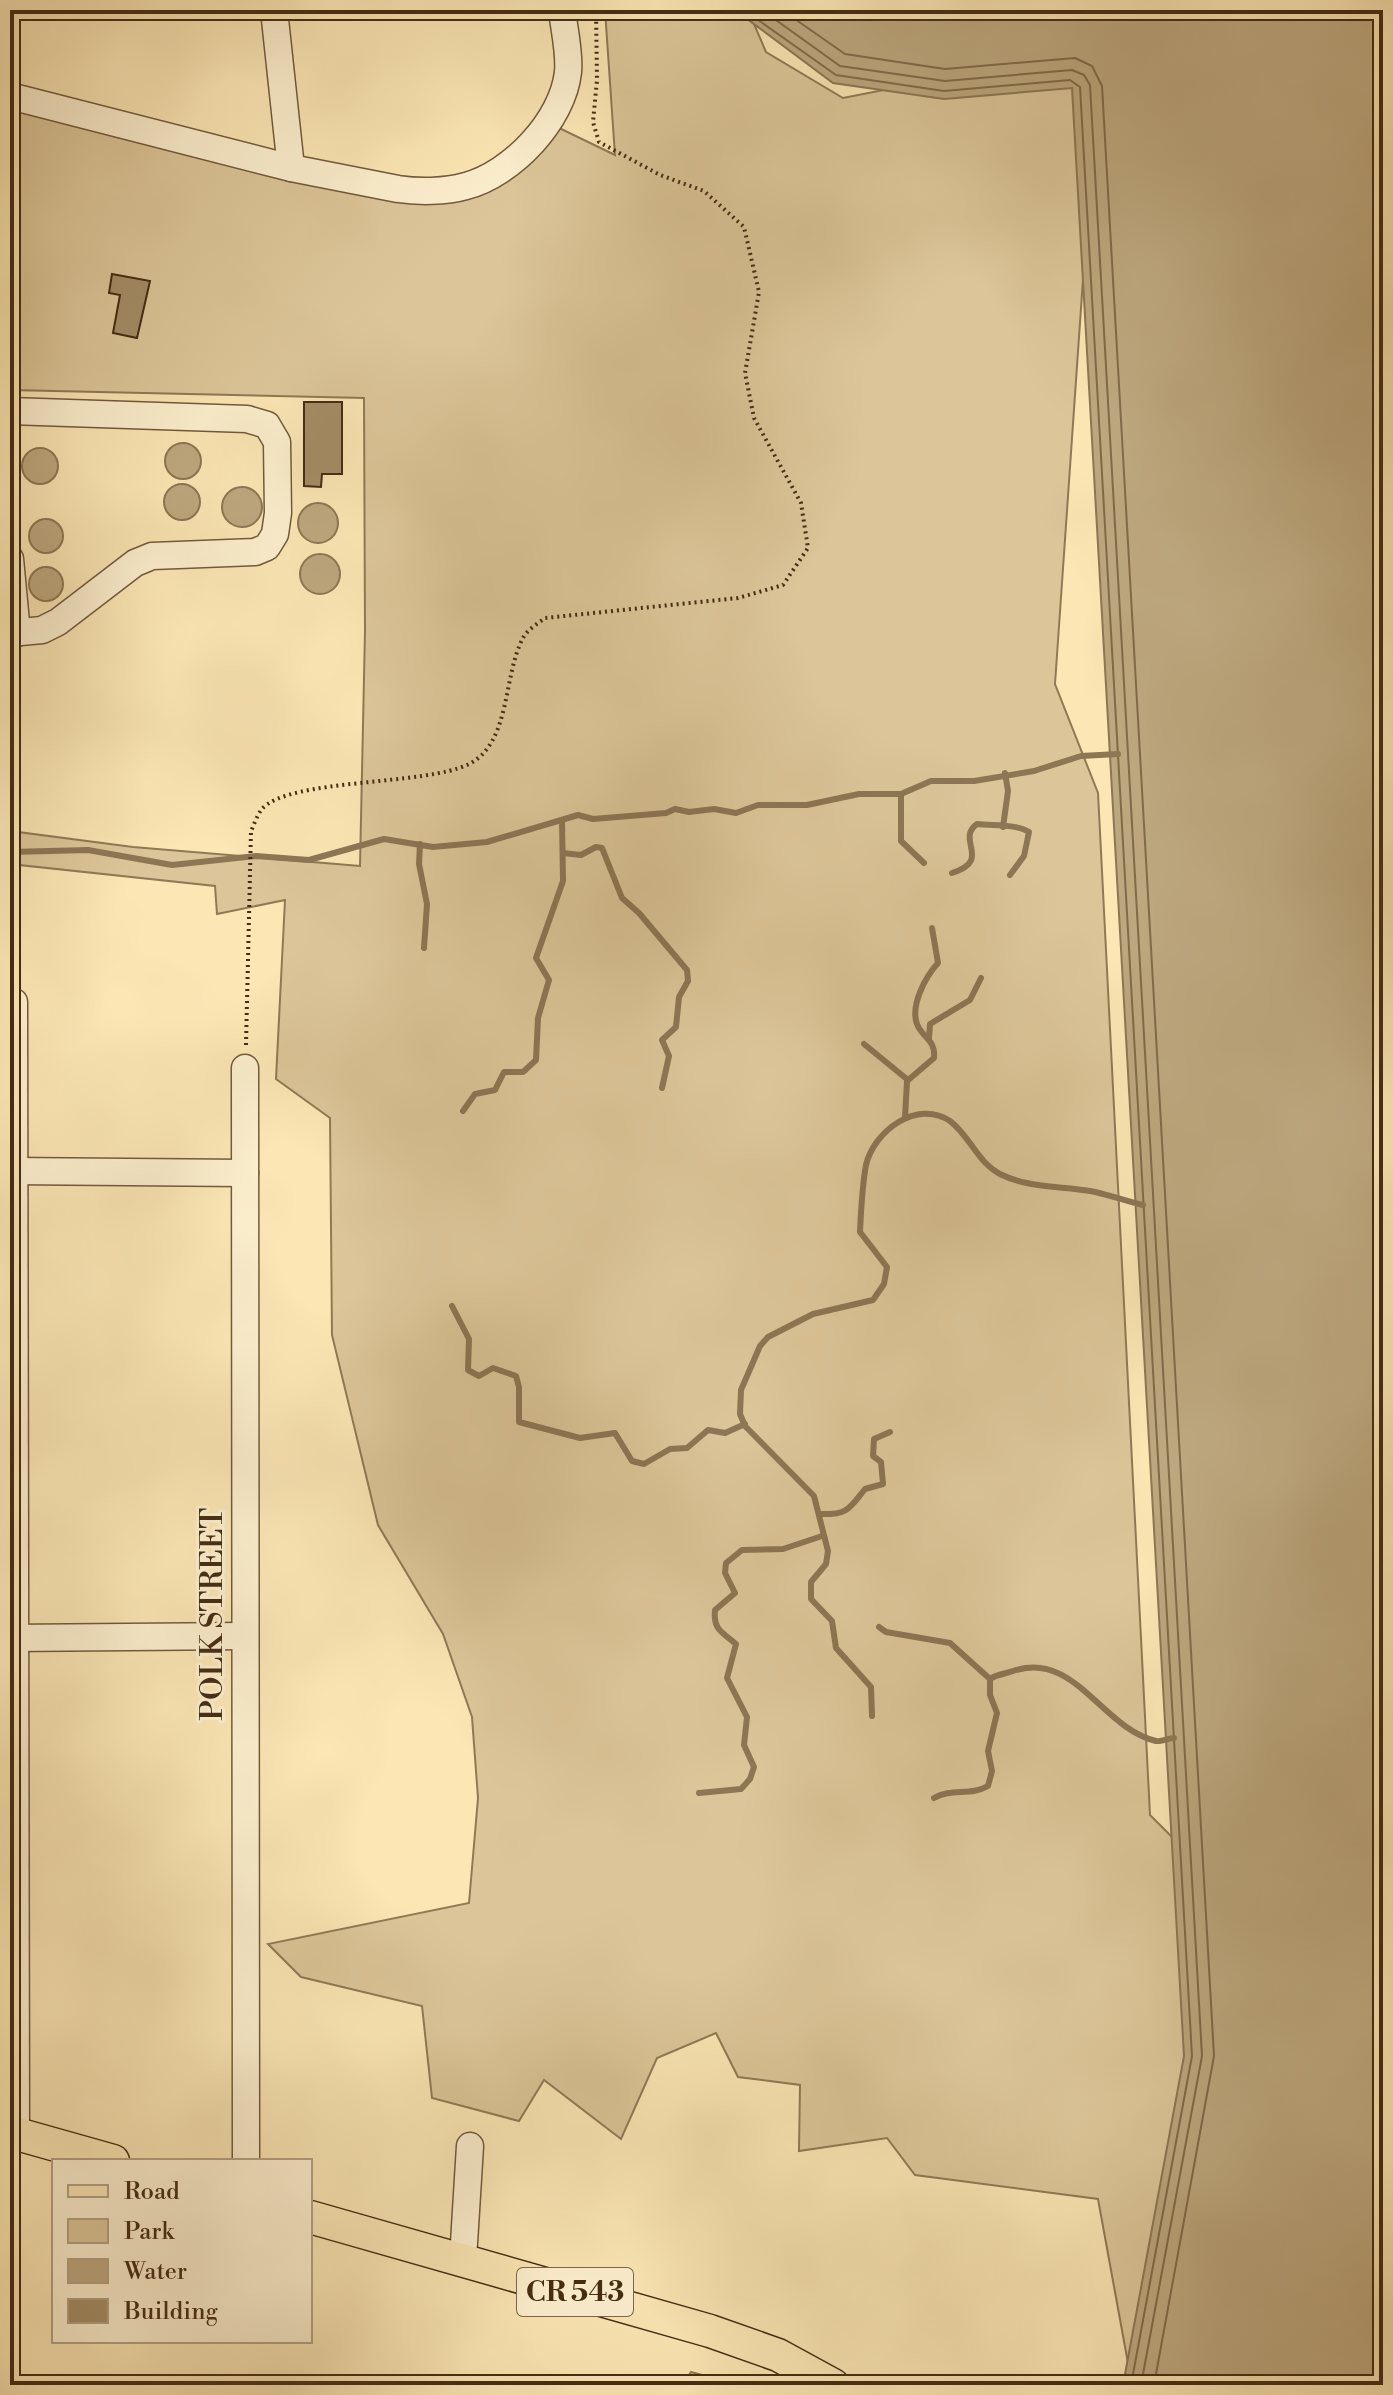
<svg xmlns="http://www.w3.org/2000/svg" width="1393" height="2395" font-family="'Libre Bodoni',serif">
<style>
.green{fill:#dcc699;stroke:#907956;stroke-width:2}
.water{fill:#bda77e;stroke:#8d7654;stroke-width:2}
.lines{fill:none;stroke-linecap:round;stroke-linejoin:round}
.shore{stroke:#816a49;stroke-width:2}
.stream{stroke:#8d7654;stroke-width:6}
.building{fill:#a48d67;stroke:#452c14;stroke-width:2}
.minor-casing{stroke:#725a3c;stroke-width:29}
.major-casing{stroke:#452c14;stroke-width:35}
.path{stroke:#452c14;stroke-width:4;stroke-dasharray:2 4;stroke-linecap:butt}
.minor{stroke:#fcefce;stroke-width:26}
.major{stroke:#fbe6b4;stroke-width:32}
.labels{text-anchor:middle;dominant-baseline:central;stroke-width:6;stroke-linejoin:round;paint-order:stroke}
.shield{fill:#fcefce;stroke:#7c664c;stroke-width:2}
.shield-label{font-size:28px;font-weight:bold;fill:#452c14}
.street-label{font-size:30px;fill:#452c14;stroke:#fcefce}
</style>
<rect width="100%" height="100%" fill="#fbe6b4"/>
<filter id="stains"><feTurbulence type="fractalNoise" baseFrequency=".0025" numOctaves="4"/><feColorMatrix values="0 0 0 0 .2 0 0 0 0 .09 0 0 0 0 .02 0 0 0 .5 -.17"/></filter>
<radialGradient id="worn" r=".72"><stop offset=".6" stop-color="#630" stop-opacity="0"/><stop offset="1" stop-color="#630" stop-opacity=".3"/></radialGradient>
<g class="green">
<polygon points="605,10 748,10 766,52 843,98 1099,48 1055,684 1098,793 1150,1815 1182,1847 1195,1994 1132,2385 1098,2199 915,2175 887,2138 799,2151 800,2085 738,2077 716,2033 657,2058 621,2139 544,2080 519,2121 432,2098 422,2006 301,1977 268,1944 469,1903 478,1798 472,1717 443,1634 378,1525 332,1335 330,1118 276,1079 285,900 217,914 215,886 10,864 10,831 133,847 360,866 365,631 364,398 10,390 10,102 422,199 494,185 553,125 615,155"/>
<polygon points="691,2372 739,2385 683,2385"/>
</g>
<g class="water">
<polygon points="735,10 1383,10 1383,2385 1123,2385 1184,2056 1072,88 944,99 833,83"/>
<circle cx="183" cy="461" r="18"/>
<circle cx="40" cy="466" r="18"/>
<circle cx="182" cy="502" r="18"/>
<circle cx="242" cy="507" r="20"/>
<circle cx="318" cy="523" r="20"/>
<circle cx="46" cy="536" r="17"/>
<circle cx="320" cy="574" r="20"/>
<circle cx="46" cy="584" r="17"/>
</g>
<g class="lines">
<g class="shore">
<polyline points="744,10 836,75 944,91 1070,80 1080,87 1192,2056 1131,2385"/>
<polyline points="762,10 840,66 945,81 1072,70 1084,75 1090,85 1202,2056 1141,2385"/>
<polyline points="782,10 845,54 945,69 1075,58 1092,66 1102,86 1214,2056 1154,2385"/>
</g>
<g class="stream">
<polyline points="901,794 901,841 924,863"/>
<polyline points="1003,827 1008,791 1005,773"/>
<polyline points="420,844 419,864 427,904 424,948"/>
<polyline points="10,852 88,850 172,865 256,856 309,860 384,839 433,847 487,842 578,815 593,819 666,813 675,809 689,812 714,809 736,813 758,805 807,805 859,794 901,794 931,781 974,781 1034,771 1081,756 1118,754"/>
<polyline points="563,853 581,855 596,847 602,848 622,898 639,913 687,970 688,981 679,997 676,1027 662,1040 669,1056 662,1088"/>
<path d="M952,873C993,860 955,840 977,824C993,826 1017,824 1029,832L1024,856L1010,875"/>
<polyline points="929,1038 930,1024 970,1000 981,978"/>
<polyline points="864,1044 908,1080"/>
<polyline points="463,1111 475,1094 495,1090 504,1072 523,1072 536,1060 538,1018 549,980 536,958 563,881 562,820"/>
<path d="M905,1118L907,1081L934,1058C936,1039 922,1038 917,1024C910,1005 926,976 938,963L932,928"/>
<polyline points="452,1306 469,1339 468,1370 479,1376 493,1368 516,1376 519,1387 519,1422 580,1438 615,1433 632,1461 644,1464 670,1449 687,1448 708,1430 725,1433 745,1424"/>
<path d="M819,1514C848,1515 849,1509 865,1489L883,1484L881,1462L873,1456L874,1439L890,1432"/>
<polyline points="879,1627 886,1632 950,1643 990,1679"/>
<path d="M990,1679C997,1674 1005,1674 1013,1671C1075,1650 1101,1728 1156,1741C1160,1742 1169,1738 1174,1738"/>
<path d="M872,1716L871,1687L836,1648L832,1621L811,1599V1582L826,1564L828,1551L814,1496L745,1426L740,1414L741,1390L760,1346L768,1337L813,1314L873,1300L884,1284L887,1267L860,1232C861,1210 862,1187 866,1165C874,1131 917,1099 950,1121C970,1136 977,1162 1000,1174C1028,1188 1060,1186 1090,1191C1107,1194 1125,1201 1143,1205"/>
<path d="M699,1793L741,1789L750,1779L754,1767L744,1745L747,1717L727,1678L736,1644C722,1632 713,1630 715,1610L735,1593L725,1573L726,1563L742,1550L783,1549L822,1536"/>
<path d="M934,1798C951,1788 971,1796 988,1786L992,1771L988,1751L997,1713L990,1695V1679"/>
</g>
</g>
<g class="building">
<polygon points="112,274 150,281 137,338 113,333 120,295 109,293"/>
<polygon points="304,402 342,402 342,474 322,474 321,487 304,486"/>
</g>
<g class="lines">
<g class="minor-casing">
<g id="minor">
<polyline points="274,10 291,168"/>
<path d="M10,96L291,168L398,189C418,192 445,192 466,186C512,174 563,120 568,72C570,53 564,29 562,10"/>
<polyline points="10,411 247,419 267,425 277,442 278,513 275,534 267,547 255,552 152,556 135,563 58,622 42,630 10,633"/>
<polyline points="10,559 17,633"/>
<polyline points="14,1002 16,2133"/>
<polyline points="245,1068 246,2161"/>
<polyline points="10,1171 245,1173"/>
<polyline points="10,1638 245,1636"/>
<polyline points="463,2259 470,2146"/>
</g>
</g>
<g class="major-casing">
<g id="major">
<polyline points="10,2132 113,2161"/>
<polyline points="310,2217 710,2331 778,2355 833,2385"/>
</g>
</g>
<path class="path" d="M246,1045L251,831C254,825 257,815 262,809C289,778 425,786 469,764C511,743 503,675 523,638C527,630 537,624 545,618L738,598L783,585L808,548L801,503L754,418L745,373L759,292L744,227L704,191L660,175L599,142L593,122L597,80L596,10"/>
<use href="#minor" class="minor"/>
<use href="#major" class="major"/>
</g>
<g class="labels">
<rect class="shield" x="517" y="2268" width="116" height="48" rx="6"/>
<g class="shield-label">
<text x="575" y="2292">CR 543</text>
</g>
<g class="street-label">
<text transform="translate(213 1614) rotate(-90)">POLK STREET</text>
</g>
</g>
<rect width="1393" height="2395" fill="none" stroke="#fbe6b4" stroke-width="40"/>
<rect x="12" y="12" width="1369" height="2371" fill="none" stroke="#452c14" stroke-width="4"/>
<rect x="20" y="20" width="1353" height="2355" fill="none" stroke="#452c14" stroke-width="2"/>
<rect x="52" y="2159" width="260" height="184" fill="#fcefce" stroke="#b3a184" stroke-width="2"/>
<rect x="68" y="2185" width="40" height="12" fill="#fbe6b4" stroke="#b3a184" stroke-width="2"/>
<text x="124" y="2199" font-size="24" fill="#452c14">Road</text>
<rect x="68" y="2219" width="40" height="24" fill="#dcc699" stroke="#b3a184" stroke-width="2"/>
<text x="124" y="2239" font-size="24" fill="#452c14">Park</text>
<rect x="68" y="2259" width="40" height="24" fill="#bda77e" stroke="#b3a184" stroke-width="2"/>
<text x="124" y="2279" font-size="24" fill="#452c14">Water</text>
<rect x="68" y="2299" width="40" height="24" fill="#a48d67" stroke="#b3a184" stroke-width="2"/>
<text x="124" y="2319" font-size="24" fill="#452c14">Building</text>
<rect width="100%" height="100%" filter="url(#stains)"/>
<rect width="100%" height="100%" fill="url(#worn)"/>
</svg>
